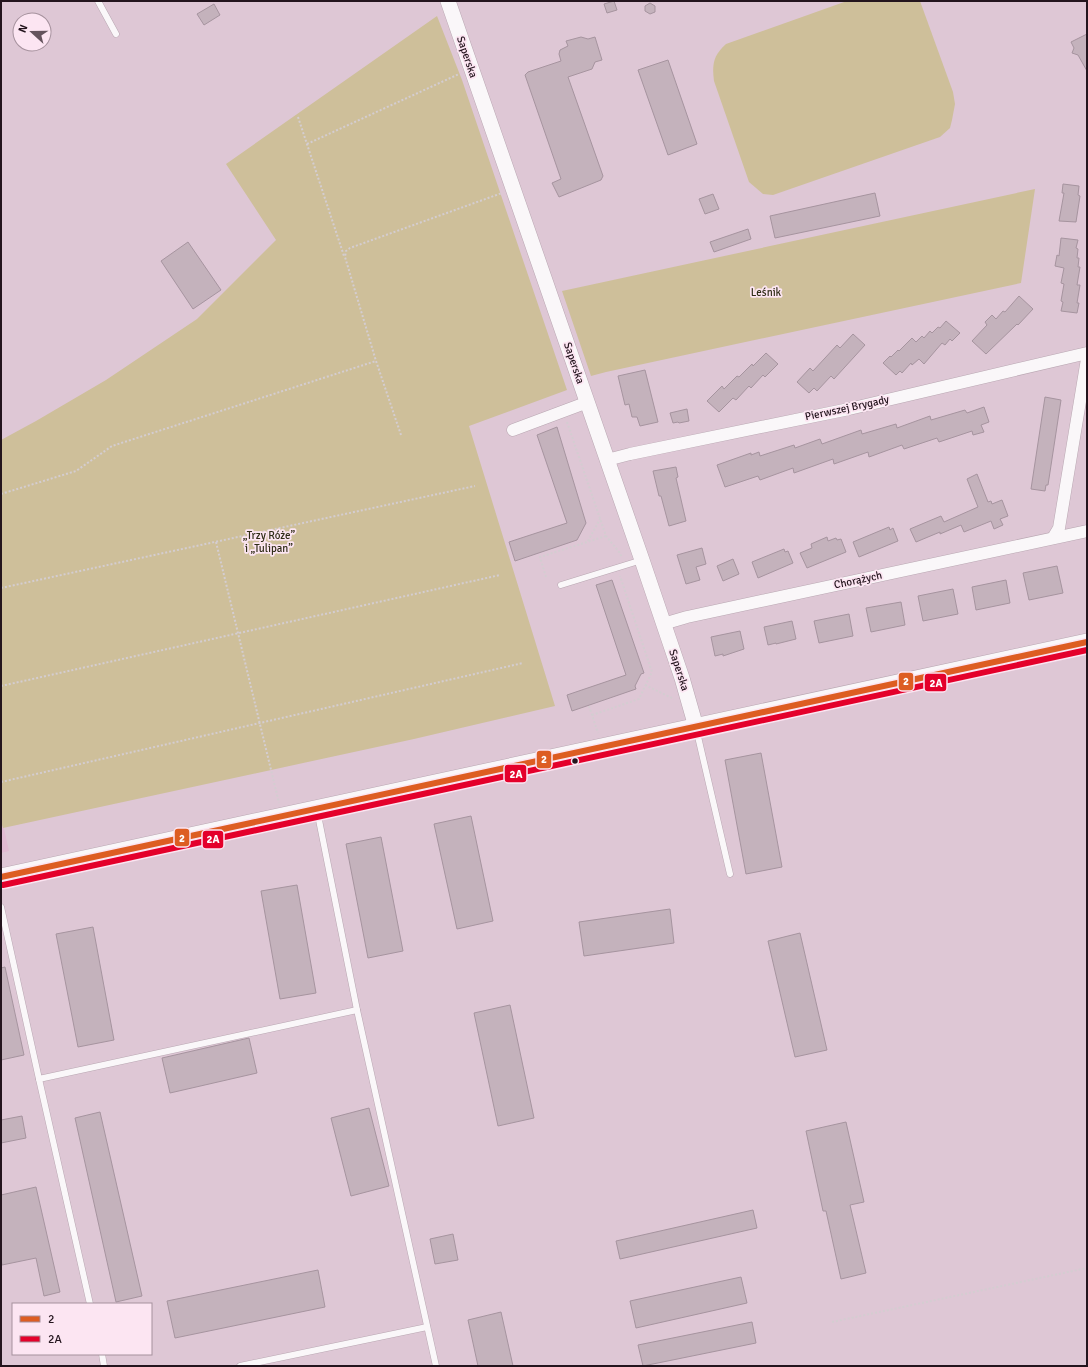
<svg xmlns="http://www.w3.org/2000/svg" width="1088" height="1367" font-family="Signika,sans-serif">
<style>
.built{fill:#e1bbd2}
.green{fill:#cebf9a}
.building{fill:#c4b2bc;stroke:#a6949f}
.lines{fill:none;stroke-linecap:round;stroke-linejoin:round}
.service-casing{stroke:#b9a7b2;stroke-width:7}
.minor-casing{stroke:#b9a7b2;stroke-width:13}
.tertiary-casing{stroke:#b9a7b2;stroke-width:16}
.secondary-casing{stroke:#b9a7b2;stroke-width:18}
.path{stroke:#d4cdd1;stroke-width:2;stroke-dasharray:2 2;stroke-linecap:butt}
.service{stroke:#faf7f9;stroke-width:6}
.minor{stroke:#faf7f9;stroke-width:12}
.tertiary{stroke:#faf7f9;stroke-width:15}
.secondary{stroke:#faf7f9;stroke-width:17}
.bus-1-casing{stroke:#fce5f2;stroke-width:9}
.bus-2-casing{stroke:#fce5f2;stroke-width:9}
.bus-1{stroke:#dd5d22;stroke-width:6}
.bus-2{stroke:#e4002b;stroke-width:6}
.bus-dot{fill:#23141d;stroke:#fce5f2;stroke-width:1.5}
.labels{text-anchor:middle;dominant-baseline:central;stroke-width:3.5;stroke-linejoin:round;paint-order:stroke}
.street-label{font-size:11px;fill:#23141d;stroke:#fce5f2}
.park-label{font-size:11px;fill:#2f2c16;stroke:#fce5f2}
.line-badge{stroke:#fce5f2;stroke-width:1.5}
.badge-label{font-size:11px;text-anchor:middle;font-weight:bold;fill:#fff}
</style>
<rect width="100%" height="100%" fill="#dec7d5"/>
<polygon class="built" points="1,815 9,851 1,853"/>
<g class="green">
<path d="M847,1H920L953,92L955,104L952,120L950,128L940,137L773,195L763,194L749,182L714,81C712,64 713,56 726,44Z"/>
<polygon points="437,16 462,80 567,390 469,426 555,706 414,739 3,828 1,822 1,440 36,421 106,380 197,319 276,240 226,164"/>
<polygon points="1035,189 1021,283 606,372 591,376 562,291"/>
</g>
<g class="building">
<polygon points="614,1 617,10 607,13 604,4"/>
<polygon points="650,3 655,6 655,12 650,14 645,11 645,6"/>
<polygon points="214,4 220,15 204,25 197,14"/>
<polygon points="1087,34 1087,71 1078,55 1072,53 1074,48 1071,42"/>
<polygon points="581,37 588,39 595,37 602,60 595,62 592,69 568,77 603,176 601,180 559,197 552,183 561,179 525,75 528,72 561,61 559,54 560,50 568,46 566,41"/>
<polygon points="668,60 697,144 668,155 638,70"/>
<polygon points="1063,184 1079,186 1078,195 1080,196 1076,222 1059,221 1064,193 1062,193"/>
<polygon points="875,193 880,216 775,238 770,216"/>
<polygon points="713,194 719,209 705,214 699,199"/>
<polygon points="748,229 751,239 714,252 710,242"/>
<polygon points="1061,238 1078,240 1076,248 1078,249 1077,258 1079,258 1078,267 1080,267 1077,285 1080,285 1077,303 1079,303 1077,313 1061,311 1063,302 1061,301 1064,284 1061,283 1064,268 1055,266 1057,255 1059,256"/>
<polygon points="188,242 221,290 193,309 161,261"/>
<polygon points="1019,296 1033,309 1018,325 1017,324 986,354 972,341 987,325 985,322 992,315 996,319 1003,311 1005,312"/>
<polygon points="946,321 960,333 952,341 950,339 945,345 942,343 924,364 919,359 912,365 911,363 902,373 900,371 896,375 883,363 890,356 891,357 898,350 899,351 912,338 916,342 922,336 924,338 930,331 932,333 938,327 940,328"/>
<polygon points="853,334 865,345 834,379 831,376 817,391 814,388 809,393 797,382 810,368 813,371 837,345 840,348"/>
<polygon points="766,353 778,364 765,377 763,375 751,388 749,386 736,400 733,398 719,412 707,401 722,386 724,389 737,376 739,377 752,364 753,366"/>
<polygon points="645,370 658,422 640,426 637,417 632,417 629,404 625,405 618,376"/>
<polygon points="1045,397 1061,400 1048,485 1046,485 1045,491 1031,489"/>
<polygon points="984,407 989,422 981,425 984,432 973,435 972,431 939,442 937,438 904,449 902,445 869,457 868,452 834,464 833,459 794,473 793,468 760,480 758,476 725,487 717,465 751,453 751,455 759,452 760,456 794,445 795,448 820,439 822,444 861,430 862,434 896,424 897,428 930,416 931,420 965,410 967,413"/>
<polygon points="687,409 689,421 679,423 678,422 673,423 670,413"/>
<polygon points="557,427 586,523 577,540 515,561 509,542 567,523 537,435"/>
<polygon points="676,467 678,477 676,478 686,521 669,526 661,496 659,496 653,471"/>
<polygon points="977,474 988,502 991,501 992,504 1002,500 1008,516 1000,519 1003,525 994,529 991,521 964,532 961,525 940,534 940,532 916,542 910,529 941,516 944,522 978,507 967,479"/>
<polygon points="889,527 890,530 893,528 898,541 859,557 853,542"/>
<polygon points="827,537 828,541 836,538 837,540 841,539 846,552 807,568 800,553 812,548 811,544"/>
<polygon points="702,548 706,564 696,567 700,580 686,584 677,555"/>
<polygon points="784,549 785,552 788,551 793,563 758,578 752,562"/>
<polygon points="733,559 739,574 723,581 717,566"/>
<polygon points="1057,566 1063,593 1029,600 1023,573"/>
<polygon points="612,580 644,673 641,674 635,686 636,689 572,711 567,695 626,675 596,585"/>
<polygon points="1006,580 1010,603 976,610 972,587"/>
<polygon points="953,589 958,614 923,621 918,596"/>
<polygon points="901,602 905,625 871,632 866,608"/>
<polygon points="849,614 853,636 819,643 814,621"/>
<polygon points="792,621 796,639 776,644 776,643 768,645 764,627"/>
<polygon points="740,631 744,649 723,656 723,654 715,656 711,637"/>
<polygon points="761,753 782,867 746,874 725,760"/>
<polygon points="471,816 493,921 457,929 434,824"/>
<polygon points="381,837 403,951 368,958 346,844"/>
<polygon points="297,885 316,993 280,999 261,891"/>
<polygon points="670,909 674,943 584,956 579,922"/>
<polygon points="93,927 114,1040 78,1047 56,934"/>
<polygon points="800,933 827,1050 795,1057 768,941"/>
<polygon points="5,967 24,1055 1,1060 1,968"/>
<polygon points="510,1005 534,1118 498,1126 474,1013"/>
<polygon points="249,1038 257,1073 170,1093 162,1058"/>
<polygon points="369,1108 389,1186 351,1196 331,1118"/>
<polygon points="100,1112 142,1296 116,1302 75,1118"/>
<polygon points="22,1116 26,1138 1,1143 1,1120"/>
<polygon points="846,1122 864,1202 850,1205 866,1273 841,1279 826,1211 823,1211 806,1131"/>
<polygon points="36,1187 60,1292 44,1296 36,1258 2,1265 1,1259 1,1195"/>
<polygon points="753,1210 757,1228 620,1259 616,1241"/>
<polygon points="453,1234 458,1260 435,1264 430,1239"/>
<polygon points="318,1270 325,1307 175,1338 167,1301"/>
<polygon points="741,1277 747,1303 636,1328 630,1301"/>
<polygon points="501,1312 513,1366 478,1366 468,1320"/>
<polygon points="752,1322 756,1343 643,1366 638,1345"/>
</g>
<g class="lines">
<g class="service-casing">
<g id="service">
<polyline points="98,1 116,34"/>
<polyline points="561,585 642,560"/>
<polyline points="696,728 730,874"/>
<polyline points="317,810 357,1010 436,1366"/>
<polyline points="1,907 39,1079 357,1010"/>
<polyline points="39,1079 90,1304"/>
<polyline points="102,1354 104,1366"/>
<polyline points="240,1366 427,1327"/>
</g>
</g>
<g class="minor-casing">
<g id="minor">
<polyline points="513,430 588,402"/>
<polyline points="607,460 630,454 849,409 1087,353"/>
<polyline points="1053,538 1059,528 1087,359"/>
<polyline points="663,624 687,617 1087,531"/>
</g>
</g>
<g class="tertiary-casing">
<polyline id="tertiary" points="448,1 642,560 682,678 696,727"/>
</g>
<g class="secondary-casing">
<polyline id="secondary" points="1,877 1087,642"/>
</g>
<g class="path">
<polyline points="298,117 344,256"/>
<polyline points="307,144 459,74"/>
<polyline points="567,422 606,536 620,553 622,558"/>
<polyline points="401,435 376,361 345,257 346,251 350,248 502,193"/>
<polyline points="1,494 76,471 112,446 376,361"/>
<polyline points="588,541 600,519"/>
<polyline points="216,542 279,803"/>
<polyline points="546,577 540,557 606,536"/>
<polyline points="1,588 475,486"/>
<polyline points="645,685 674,699"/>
<polyline points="1,686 500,575"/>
<polyline points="589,706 598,733"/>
<polyline points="592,715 639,699 652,672 620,576"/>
<polyline points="1,782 523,663"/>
<polyline points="832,1322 1087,1268"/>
</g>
<use href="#service" class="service"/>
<use href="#minor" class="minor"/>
<use href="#tertiary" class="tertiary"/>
<use href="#secondary" class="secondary"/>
<g class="bus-1-casing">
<polyline id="bus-1" points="1,877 1087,642"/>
</g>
<g class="bus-2-casing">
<polyline id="bus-2" points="3,885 1087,650"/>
</g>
<use href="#bus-1" class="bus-1"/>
<use href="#bus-2" class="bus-2"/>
</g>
<circle class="bus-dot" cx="575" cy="761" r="3.5"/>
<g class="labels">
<g class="street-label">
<text transform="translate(467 57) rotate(71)">Saperska</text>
<text transform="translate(574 363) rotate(71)">Saperska</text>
<text transform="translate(847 408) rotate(-12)">Pierwszej Brygady</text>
<text transform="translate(858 580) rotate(-12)">Chorążych</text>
<text transform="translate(679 670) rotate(72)">Saperska</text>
</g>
<g class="park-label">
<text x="766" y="292">Leśnik</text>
<text x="269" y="535">„Trzy Róże”<tspan x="269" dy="13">i „Tulipan”</tspan></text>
</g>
</g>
<g class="line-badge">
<rect x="898" y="672" width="16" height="19" rx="4" fill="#dd5d22"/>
<rect x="924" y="673" width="23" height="19" rx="4" fill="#e4002b"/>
<rect x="536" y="750" width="16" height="19" rx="4" fill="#dd5d22"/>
<rect x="504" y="764" width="23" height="19" rx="4" fill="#e4002b"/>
<rect x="174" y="828" width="16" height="19" rx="4" fill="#dd5d22"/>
<rect x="202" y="830" width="22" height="19" rx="4" fill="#e4002b"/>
</g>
<g class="badge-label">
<text x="906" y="685">2</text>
<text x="936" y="687">2A</text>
<text x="544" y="763">2</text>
<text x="516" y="778">2A</text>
<text x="182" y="842">2</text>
<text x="213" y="843">2A</text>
</g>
<rect width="1088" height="1367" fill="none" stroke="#23141d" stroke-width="4"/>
<rect x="12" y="1303" width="140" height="52" fill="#fce5f2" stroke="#a5919d"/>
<rect x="20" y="1316" width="20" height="6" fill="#dd5d22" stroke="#a5919d"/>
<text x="48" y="1323" font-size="12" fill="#23141d">2</text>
<rect x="20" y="1336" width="20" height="6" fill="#e4002b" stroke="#a5919d"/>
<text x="48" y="1343" font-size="12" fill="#23141d">2A</text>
<g transform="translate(32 32) rotate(291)"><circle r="19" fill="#fce5f2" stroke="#a5919d"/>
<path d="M0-3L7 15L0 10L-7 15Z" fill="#64535d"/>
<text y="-6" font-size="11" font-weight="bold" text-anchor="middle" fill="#23141d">N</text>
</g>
</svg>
